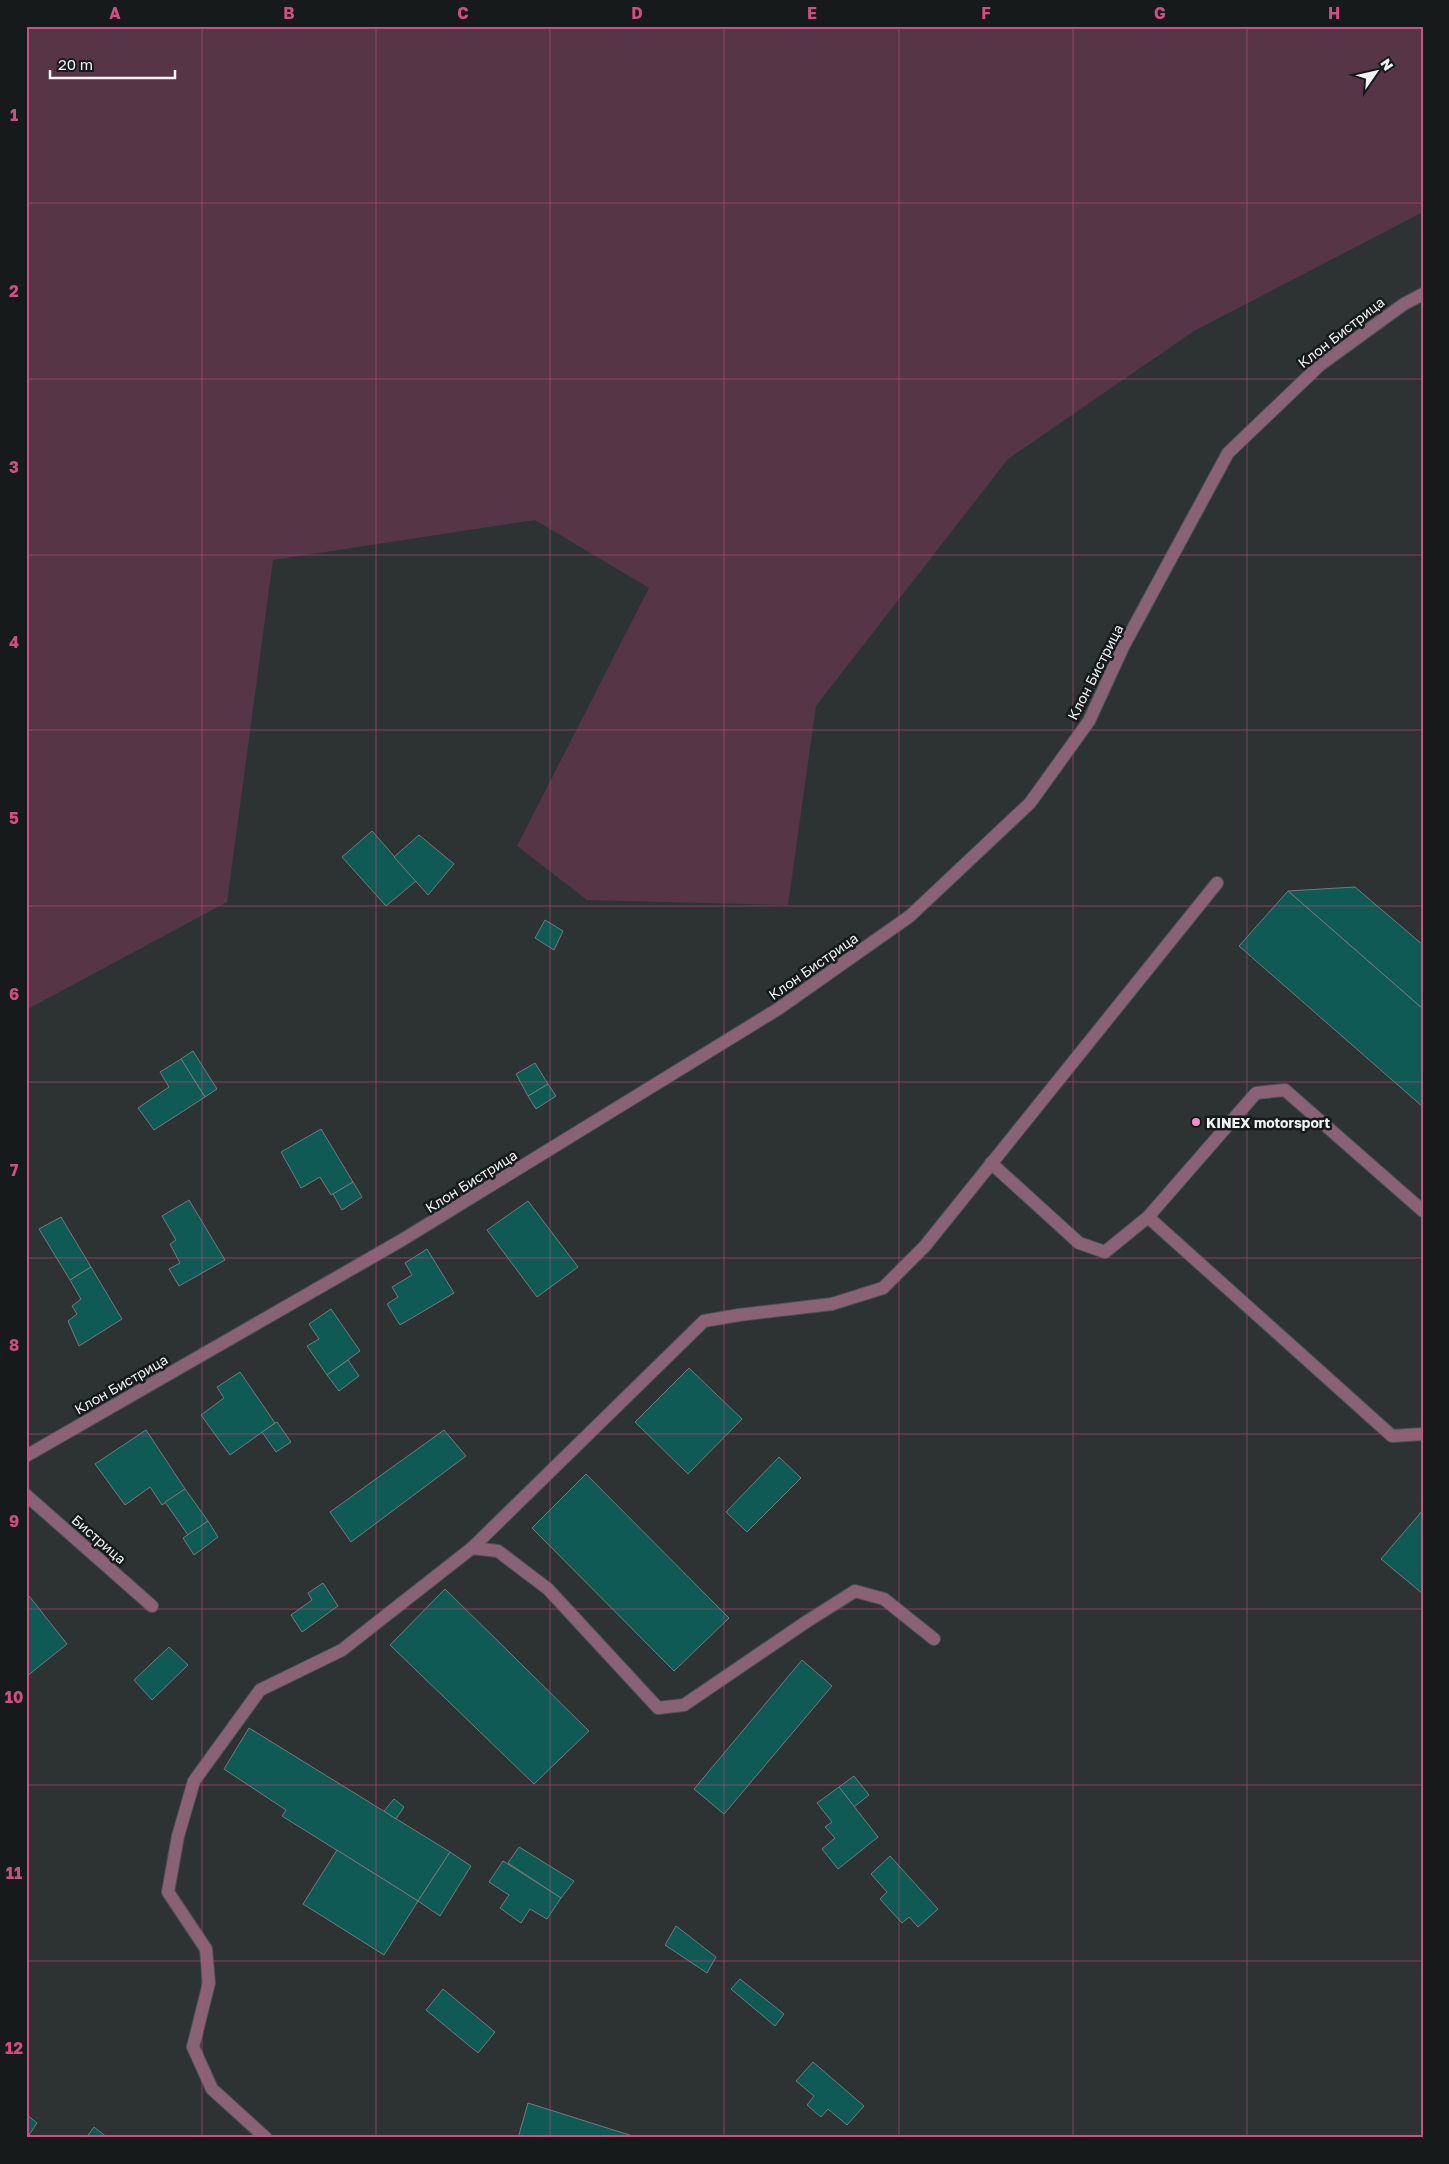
<svg xmlns="http://www.w3.org/2000/svg" width="1449" height="2164" font-family="'Golos Text',sans-serif">
<style>
.green{fill:#563546}
.building{fill:#0f5a55;stroke:#737b7a}
.lines{fill:none;stroke-linecap:round;stroke-linejoin:round}
.lane-casing{stroke:#4c5252;stroke-width:14}
.street-casing{stroke:#4c5252;stroke-width:14}
.lane{stroke:#896276;stroke-width:12}
.street{stroke:#896276;stroke-width:12}
.grid{fill:none;stroke:#ce4f81;stroke-width:1;stroke-opacity:0.55}
.poi-dot{fill:#fa8fc8;stroke:#171a1a;stroke-width:2}
.labels{text-anchor:middle;dominant-baseline:central;stroke-width:5;stroke-linejoin:round;paint-order:stroke}
.street-label{font-size:14px;fill:#f0f4f3;stroke:#171a1a}
.poi-label{font-size:14px;font-weight:bold;fill:#f0f4f3;stroke:#171a1a;text-anchor:start}
.neatline{fill:none;stroke:#ce4f81;stroke-width:2}
.grid-label{font-size:16px;text-anchor:middle;font-weight:bold;fill:#ce4f81}
</style>
<rect width="100%" height="100%" fill="#2d3333"/>
<polygon class="green" points="26,26 1423,26 1423,212 1194,331 1008,459 816,706 788,905 587,900 517,846 649,588 535,520 273,560 227,902 26,1010"/>
<g class="building">
<polygon points="372,831 416,881 386,906 342,857"/>
<polygon points="419,835 454,864 428,895 394,857"/>
<polygon points="1355,887 1423,945 1423,1009 1288,891"/>
<polygon points="1288,891 1423,1009 1423,1107 1239,946"/>
<polygon points="545,920 563,931 554,950 535,938"/>
<polygon points="193,1051 217,1089 205,1097 181,1059"/>
<polygon points="181,1059 205,1097 154,1130 138,1108 169,1087 160,1072"/>
<polygon points="535,1063 548,1084 528,1096 516,1074"/>
<polygon points="548,1084 556,1096 536,1109 528,1096"/>
<polygon points="321,1129 353,1182 333,1194 331,1195 320,1177 301,1188 281,1152"/>
<polygon points="353,1182 362,1197 342,1210 333,1194"/>
<polygon points="189,1200 225,1260 179,1286 169,1269 180,1263 170,1244 176,1240 162,1216"/>
<polygon points="528,1201 578,1267 537,1297 487,1230"/>
<polygon points="61,1217 91,1267 70,1280 39,1229"/>
<polygon points="427,1249 454,1293 400,1325 387,1304 398,1297 392,1287 412,1275 405,1263"/>
<polygon points="91,1267 122,1319 79,1346 68,1321 77,1314 72,1306 81,1299 70,1280"/>
<polygon points="331,1309 360,1351 327,1375 307,1346 319,1339 309,1324"/>
<polygon points="348,1360 359,1376 339,1391 327,1375"/>
<polygon points="689,1368 742,1419 688,1474 635,1422"/>
<polygon points="240,1372 275,1423 230,1455 201,1415 224,1398 217,1387"/>
<polygon points="277,1422 291,1442 276,1452 262,1432"/>
<polygon points="146,1430 185,1489 162,1505 150,1487 125,1505 95,1464"/>
<polygon points="444,1430 466,1456 351,1542 330,1512"/>
<polygon points="779,1457 801,1478 747,1532 726,1512"/>
<polygon points="586,1474 729,1618 674,1671 532,1528"/>
<polygon points="185,1489 208,1521 188,1535 165,1502"/>
<polygon points="1423,1510 1423,1594 1381,1559"/>
<polygon points="208,1521 218,1537 194,1555 183,1538"/>
<polygon points="323,1583 338,1606 302,1632 291,1615 312,1600 308,1593"/>
<polygon points="445,1589 589,1731 534,1784 390,1645"/>
<polygon points="29,1596 67,1644 26,1677 26,1598"/>
<polygon points="169,1647 188,1665 152,1700 134,1680"/>
<polygon points="802,1660 832,1686 724,1814 694,1789"/>
<polygon points="249,1728 450,1852 418,1901 282,1816 286,1810 224,1769"/>
<polygon points="854,1776 869,1795 854,1807 839,1787"/>
<polygon points="839,1787 878,1837 838,1869 822,1849 835,1838 825,1827 832,1822 817,1803"/>
<polygon points="394,1799 404,1807 396,1819 384,1811"/>
<polygon points="519,1847 574,1881 561,1898 508,1863"/>
<polygon points="337,1850 418,1901 384,1955 303,1904"/>
<polygon points="450,1852 471,1866 440,1916 418,1901"/>
<polygon points="890,1856 938,1909 918,1927 909,1917 902,1923 880,1899 887,1892 871,1874"/>
<polygon points="503,1861 561,1898 547,1919 530,1909 521,1923 500,1908 509,1895 489,1882"/>
<polygon points="676,1926 716,1957 707,1973 665,1945"/>
<polygon points="740,1979 784,2014 775,2026 731,1989"/>
<polygon points="443,1989 495,2032 478,2053 426,2010"/>
<polygon points="813,2062 864,2106 847,2125 828,2109 821,2117 807,2105 814,2096 796,2081"/>
<polygon points="528,2103 639,2138 518,2138"/>
<polygon points="26,2114 37,2123 27,2138 26,2138"/>
<polygon points="94,2127 108,2138 86,2138"/>
</g>
<g class="lines">
<g class="lane-casing">
<g id="lane">
<polyline points="991,1163 1079,1243 1105,1252 1148,1217 1256,1093 1285,1090 1423,1211"/>
<polyline points="1148,1217 1392,1436 1423,1434"/>
<polyline points="472,1548 704,1321 739,1315 832,1304 883,1288 925,1246 1217,883"/>
<polyline points="266,2138 212,2089 193,2047 209,1983 206,1949 168,1892 178,1836 194,1781 260,1690 342,1650 472,1548 498,1551 548,1589 658,1708 684,1705 806,1622 855,1591 884,1599 934,1639"/>
</g>
</g>
<g class="street-casing">
<g id="street">
<polyline points="26,1456 402,1240 778,1009 910,916 1030,803 1089,721 1123,647 1228,453 1320,365 1404,304 1423,294"/>
<polyline points="26,1495 152,1606"/>
</g>
</g>
<use href="#lane" class="lane"/>
<use href="#street" class="street"/>
</g>
<path class="grid" d="M202,26V2138M376,26V2138M550,26V2138M724,26V2138M899,26V2138M1073,26V2138M1247,26V2138M26,203H1423M26,379H1423M26,555H1423M26,730H1423M26,906H1423M26,1082H1423M26,1258H1423M26,1434H1423M26,1609H1423M26,1785H1423M26,1961H1423"/>
<circle class="poi-dot" cx="1196" cy="1122" r="5"/>
<g class="labels">
<g class="street-label">
<text transform="translate(1341 332) rotate(-38)">Клон Бистрица</text>
<text transform="translate(1095 672) rotate(-63)">Клон Бистрица</text>
<text transform="translate(813 966) rotate(-35)">Клон Бистрица</text>
<text transform="translate(471 1181) rotate(-32)">Клон Бистрица</text>
<text transform="translate(121 1384) rotate(-30)">Клон Бистрица</text>
<text transform="translate(99 1539) rotate(41)">Бистрица</text>
</g>
<g class="poi-label">
<text x="1206" y="1122">KINEX motorsport</text>
</g>
</g>
<rect width="1449" height="2164" fill="none" stroke="#171a1a" stroke-width="55"/>
<g transform="translate(1376 72) rotate(56)" stroke="#171a1a" stroke-width="4" paint-order="stroke">
<path d="M0-4L9 19L0 12L-9 19Z" fill="#f0f4f3"/>
<text y="-8" font-size="14" font-weight="bold" text-anchor="middle" fill="#f0f4f3">N</text>
</g>
<path d="M50 70v8h125v-8" fill="none" stroke="#f0f4f3" stroke-width="2.5"/>
<text x="58" y="70" font-size="15" fill="#f0f4f3" stroke="#171a1a" stroke-width="4" paint-order="stroke">20 m</text>
<rect x="28" y="28" width="1394" height="2108" class="neatline"/>
<g class="grid-label">
<text x="115" y="19">A</text>
<text x="289" y="19">B</text>
<text x="463" y="19">C</text>
<text x="637" y="19">D</text>
<text x="812" y="19">E</text>
<text x="986" y="19">F</text>
<text x="1160" y="19">G</text>
<text x="1334" y="19">H</text>
<text x="14" y="121">1</text>
<text x="14" y="297">2</text>
<text x="14" y="473">3</text>
<text x="14" y="648">4</text>
<text x="14" y="824">5</text>
<text x="14" y="1000">6</text>
<text x="14" y="1176">7</text>
<text x="14" y="1351">8</text>
<text x="14" y="1527">9</text>
<text x="14" y="1703">10</text>
<text x="14" y="1879">11</text>
<text x="14" y="2054">12</text>
</g>
</svg>
